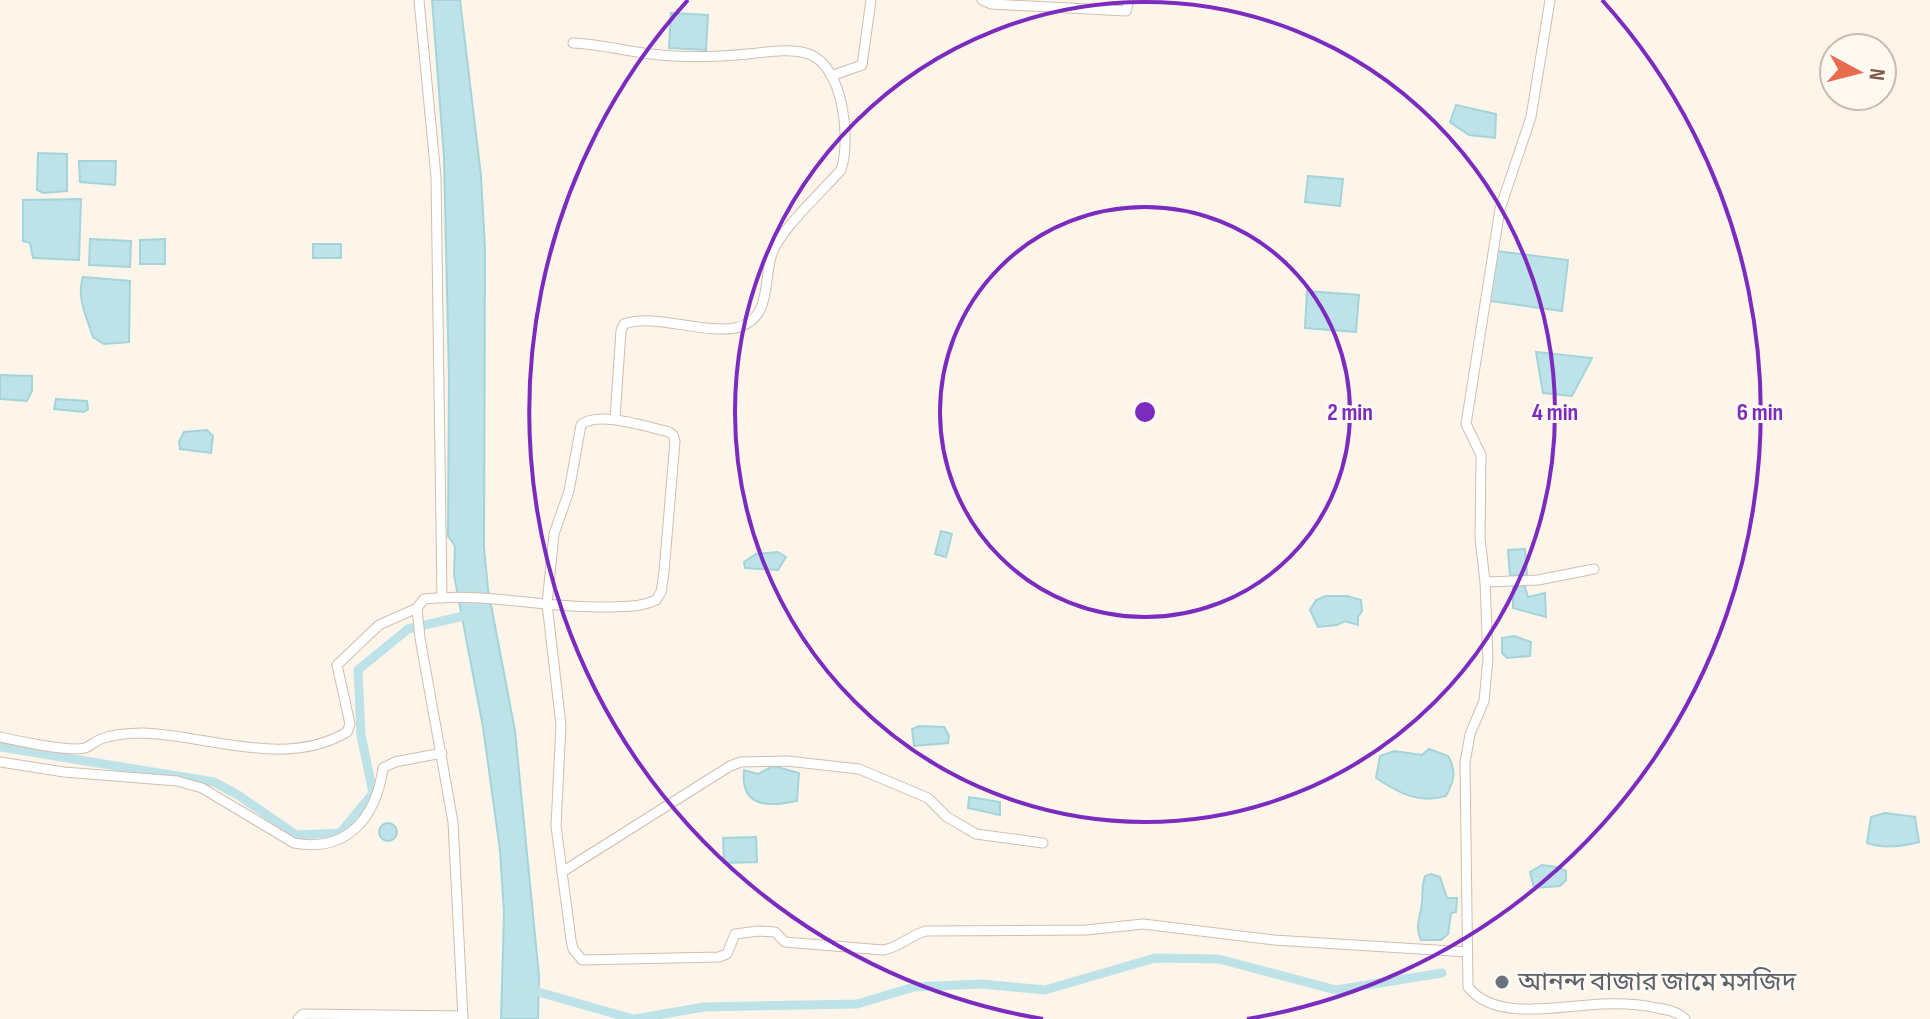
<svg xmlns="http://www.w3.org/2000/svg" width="1930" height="1019" font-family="'Sofia Sans Condensed','Noto Sans Bengali',sans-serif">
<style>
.water{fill:#bde3e8;stroke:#a3d4da;stroke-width:2}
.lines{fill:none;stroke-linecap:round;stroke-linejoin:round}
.canal{stroke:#bde3e8;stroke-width:9}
.minor-casing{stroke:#d1bdaf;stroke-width:11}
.minor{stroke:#fff;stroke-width:9}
.ring{fill:none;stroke:#7b2cbf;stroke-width:4}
.worship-dot{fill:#6b7280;stroke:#fff9f2;stroke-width:3}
.labels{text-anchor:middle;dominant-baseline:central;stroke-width:6;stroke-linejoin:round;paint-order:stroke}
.worship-label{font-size:26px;fill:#5b616d;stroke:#fff9f2;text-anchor:start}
.centre{fill:#7b2cbf;stroke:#fff9f2;stroke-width:4}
.ring-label{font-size:24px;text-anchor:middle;font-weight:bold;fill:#7b2cbf;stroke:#fff9f2;stroke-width:6;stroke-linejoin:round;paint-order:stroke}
</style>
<rect width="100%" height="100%" fill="#fdf5ea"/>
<g class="water">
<polygon points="432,0 460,0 481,176 485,249 484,547 488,589 515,731 539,976 538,1019 501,1019 504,913 500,850 483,727 454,575 455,546 448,536 449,379 444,157"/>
<polygon points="671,13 708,15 706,50 669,48"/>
<polygon points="1456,105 1496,114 1495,138 1469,135 1450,122"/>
<polygon points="38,153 67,154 67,191 43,193 37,190"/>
<polygon points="79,161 116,161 115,185 80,182"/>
<polygon points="1308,176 1343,179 1340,206 1305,202"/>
<polygon points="81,199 79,260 33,258 30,243 23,241 23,200"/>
<polygon points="90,239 131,241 130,267 89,265"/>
<polygon points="165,239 165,264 140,264 140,240"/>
<rect x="313" y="244" width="28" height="14"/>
<polygon points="1496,251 1568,260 1562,311 1490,301"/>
<path d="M83,277L130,281L129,342L104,344L93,337C87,318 76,297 83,277Z"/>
<polygon points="1307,291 1359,295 1356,332 1305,328"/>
<polygon points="1536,352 1592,358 1572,396 1543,393"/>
<polygon points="0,375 32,376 32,391 27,401 0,399"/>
<polygon points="56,399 87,401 88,409 84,412 54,409"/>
<polygon points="207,430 213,436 211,453 180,449 179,442 184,432"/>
<polygon points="941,531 952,534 946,557 935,554"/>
<polygon points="1525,549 1527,575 1510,576 1508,550"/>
<polygon points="778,552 786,557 778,570 745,568 744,562 756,554"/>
<polygon points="1524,584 1528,597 1545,593 1546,617 1513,608 1513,587"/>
<polygon points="1326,596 1347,596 1361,600 1362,611 1358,617 1358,625 1345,621 1337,625 1318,627 1310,610 1316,600"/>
<polygon points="1514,636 1531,642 1530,656 1507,658 1502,653 1502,638"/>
<polygon points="919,726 944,727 949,736 948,743 914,746 912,729"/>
<path d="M1429,749L1448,756C1457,771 1454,781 1446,796C1418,804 1399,793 1376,778L1380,756L1394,751L1422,755Z"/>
<path d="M773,766L799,773L797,801C769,807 740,808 744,770L758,774Z"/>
<polygon points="969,797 1000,802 1000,815 968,808"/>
<path d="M1885,813L1915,817L1919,842C1901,847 1884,849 1867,843L1871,817Z"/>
<circle cx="388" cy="832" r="9"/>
<polygon points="756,837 757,862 724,863 723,838"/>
<polygon points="1542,865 1557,867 1566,871 1566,880 1560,886 1534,888 1530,872"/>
<path d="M1431,874L1440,877L1447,898H1457L1456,912L1451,913L1448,934L1441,940H1421C1414,925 1421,917 1422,902C1423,891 1421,888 1425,876Z"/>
</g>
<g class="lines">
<g class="canal">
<polyline points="0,747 214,782 238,795 296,835 340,833 373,793 361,735 358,670 408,629 472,614"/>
<polyline points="528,989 633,1019"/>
<polyline points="635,1019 704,1007 857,1004 914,987 981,984 1045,990 1155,958 1219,959 1336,990 1442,973"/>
</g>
<g class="minor-casing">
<g id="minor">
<polyline points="419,0 436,177 442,598"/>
<polyline points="982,0 991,4 1126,11 1129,0"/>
<path d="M1550,0L1531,117L1500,209L1466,424L1481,455L1480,538L1485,582L1488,659L1484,701L1470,734L1465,763L1468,987C1493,1019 1549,1008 1589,1005C1612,1003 1634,1003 1657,1008C1668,1010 1677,1011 1685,1019"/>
<path d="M573,43C599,44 625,51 651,54C683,58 716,57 748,54C767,52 791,48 809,54C844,67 851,140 841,170C823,190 788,223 776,245C760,271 777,319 735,328C703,334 653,313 624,324L621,331L615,418"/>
<polyline points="831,76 862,65 871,0"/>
<polyline points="1485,582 1538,580 1594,569"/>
<polyline points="417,608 420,638 453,822 463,1019"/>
<path d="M0,737C17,741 69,752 85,748C90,746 96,741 101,739C114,734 129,733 143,733C208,735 285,769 347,732L350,724L337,665L379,625L417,608L424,599C487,592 549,609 612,607C627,606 642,607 656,600L661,592L664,572L675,441L673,435L669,432C647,427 597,410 581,425L569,491L554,534L547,604L561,725L556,826L571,940L573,949L582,960L719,957L727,954L735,934L759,931L775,932L785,942L883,950C900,948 909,935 926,931L1086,930L1143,924L1274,940L1467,952"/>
<path d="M0,762L64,772L177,781L202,788L294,843C348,853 376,817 383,768L395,762L442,753"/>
<polyline points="562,872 730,766 741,762 787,761 859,769 928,798 947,817 976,834 1043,843"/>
<polyline points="298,1019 303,1014 463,1016"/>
</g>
</g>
<use href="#minor" class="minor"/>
</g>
<g class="ring">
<circle cx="1145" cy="412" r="205"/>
<circle cx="1145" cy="412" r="410"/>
<path d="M1043 1019A615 615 0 0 1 688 0M1602 0A615 615 0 0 1 1247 1019"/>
</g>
<circle class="worship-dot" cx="1502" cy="982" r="8"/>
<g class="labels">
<g class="worship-label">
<text x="1518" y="982">আনন্দ বাজার জামে মসজিদ</text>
</g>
</g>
<circle cx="1145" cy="412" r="12" class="centre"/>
<g class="ring-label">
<text x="1350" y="420">2 min</text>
<text x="1555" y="420">4 min</text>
<text x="1760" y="420">6 min</text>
</g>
<g transform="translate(1858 72) rotate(97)"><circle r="38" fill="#fff9f2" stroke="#cabab0" stroke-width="2"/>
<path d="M0-6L14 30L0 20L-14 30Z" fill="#e96b4e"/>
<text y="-12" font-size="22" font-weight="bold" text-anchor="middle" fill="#7a5b4c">N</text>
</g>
</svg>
